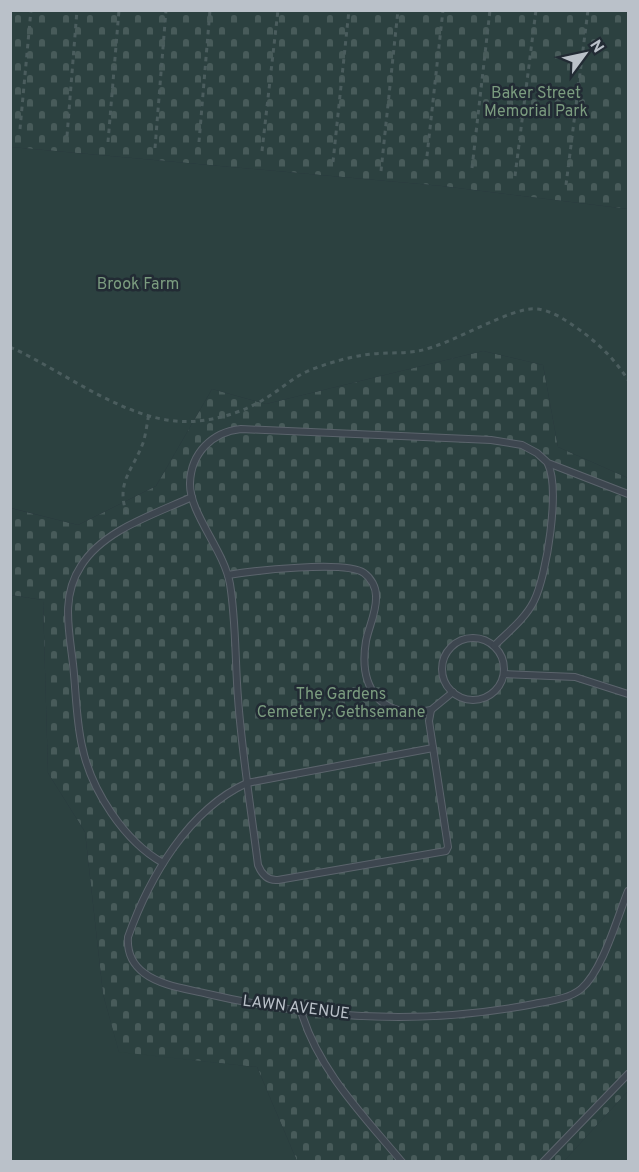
<svg xmlns="http://www.w3.org/2000/svg" width="639" height="1172" font-family="Overpass,sans-serif">
<style>
.cemetery{fill:url(#cemetery-stones)}
.park{fill:#2c4140}
.lines{fill:none;stroke-linecap:round;stroke-linejoin:round}
.lane-casing{stroke:#5b646c;stroke-width:8}
.path{stroke:#4b5d5e;stroke-width:3;stroke-dasharray:4.5 4.5;stroke-linecap:butt}
.lane{stroke:#3d464f;stroke-width:6}
.labels{text-anchor:middle;dominant-baseline:central;stroke-width:5;stroke-linejoin:round;paint-order:stroke}
.park-label{font-size:16px;fill:#7b9c7f;stroke:#222b34}
.street-label{font-size:16px;fill:#bac1c9;stroke:#222b34}
</style>
<defs>
<pattern id="cemetery-stones" width="16" height="16" patternUnits="userSpaceOnUse" patternTransform="scale(1.5)"><rect width="16" height="16" fill="#2c4140"/><path d="M2 7V4a2 2 0 0 1 4 0v3zM10 15v-3a2 2 0 0 1 4 0v3z" fill="#485b5a"/></pattern>
</defs>
<rect width="100%" height="100%" fill="#29343e"/>
<g class="cemetery">
<polygon points="11,11 628,11 628,209 442,186 11,147"/>
<polygon points="483,351 543,365 558,447 628,478 628,1091 564,1161 297,1161 257,1067 119,1053 103,994 85,832 48,773 43,600 11,595 10,508 78,525 156,486 212,389 266,404"/>
</g>
<g class="park">
<polygon points="11,147 442,186 628,209 628,478 558,447 543,365 483,351 266,404 212,389 156,486 78,525 11,508"/>
<polygon points="10,595 43,600 48,773 85,832 103,994 119,1052 257,1067 297,1161 11,1161"/>
<polygon points="628,1091 628,1161 564,1161"/>
</g>
<g class="lines">
<g class="lane-casing">
<g id="lane">
<path d="M228,575C252,571 346,560 364,573C371,578 376,587 376,596C377,611 369,626 366,641C358,689 382,720 431,710"/>
<circle cx="473" cy="669" r="31"/>
<path d="M494,646C508,632 525,619 534,601C547,575 560,489 548,464"/>
<polyline points="504,674 575,677 628,694"/>
<path d="M453,692L431,710L429,721L448,847L446,851L278,880C268,881 262,875 258,865C251,809 242,754 238,698C235,660 236,621 230,584C224,550 189,513 190,483C191,453 212,432 241,429L491,440L522,445L537,453L548,463L628,494"/>
<path d="M433,748L247,783C188,810 149,878 128,937C127,951 132,964 144,973C161,986 188,989 208,994C315,1019 426,1025 534,1004C549,1001 569,999 581,989C603,970 617,918 628,891"/>
<path d="M163,863C124,841 91,790 82,746C76,719 76,691 73,664C69,630 61,596 81,566C103,530 155,514 192,497"/>
<path d="M301,1011C318,1070 364,1116 402,1162"/>
<polyline points="543,1162 628,1074"/>
</g>
</g>
<g class="path">
<polyline points="20,129 31,10"/>
<polyline points="67,136 77,10"/>
<polyline points="108,142 119,10"/>
<polyline points="199,142 210,10"/>
<polyline points="155,148 166,10"/>
<polyline points="262,151 278,10"/>
<polyline points="333,162 349,10"/>
<polyline points="426,165 443,10"/>
<polyline points="472,168 490,10"/>
<polyline points="381,171 398,10"/>
<polyline points="515,176 536,10"/>
<polyline points="566,185 588,10"/>
<path d="M10,347C66,372 134,428 197,421C220,419 246,411 266,398C280,390 292,378 308,371C325,364 345,358 364,355C382,352 401,354 418,351C452,345 511,306 537,309C550,310 564,319 574,326C596,341 614,358 628,380"/>
<path d="M127,514C115,483 133,470 143,443C146,434 147,423 149,414"/>
</g>
<use href="#lane" class="lane"/>
</g>
<g class="labels">
<g class="park-label">
<text x="536" y="94">Baker Street<tspan x="536" dy="18">Memorial Park</tspan></text>
<text x="138" y="285">Brook Farm</text>
<text x="341" y="695">The Gardens<tspan x="341" dy="18">Cemetery: Gethsemane</tspan></text>
</g>
<g class="street-label">
<text transform="translate(296 1008) rotate(7)">LAWN AVENUE</text>
</g>
</g>
<rect width="639" height="1172" fill="none" stroke="#bac1c9" stroke-width="24"/>
<g transform="translate(585 54) rotate(57)" stroke="#222b34" stroke-width="4.5" paint-order="stroke">
<path d="M0-4.5L10 22L0 15L-10 22Z" fill="#bac1c9"/>
<text y="-9" font-size="16" font-weight="bold" text-anchor="middle" fill="#bac1c9">N</text>
</g>
</svg>
